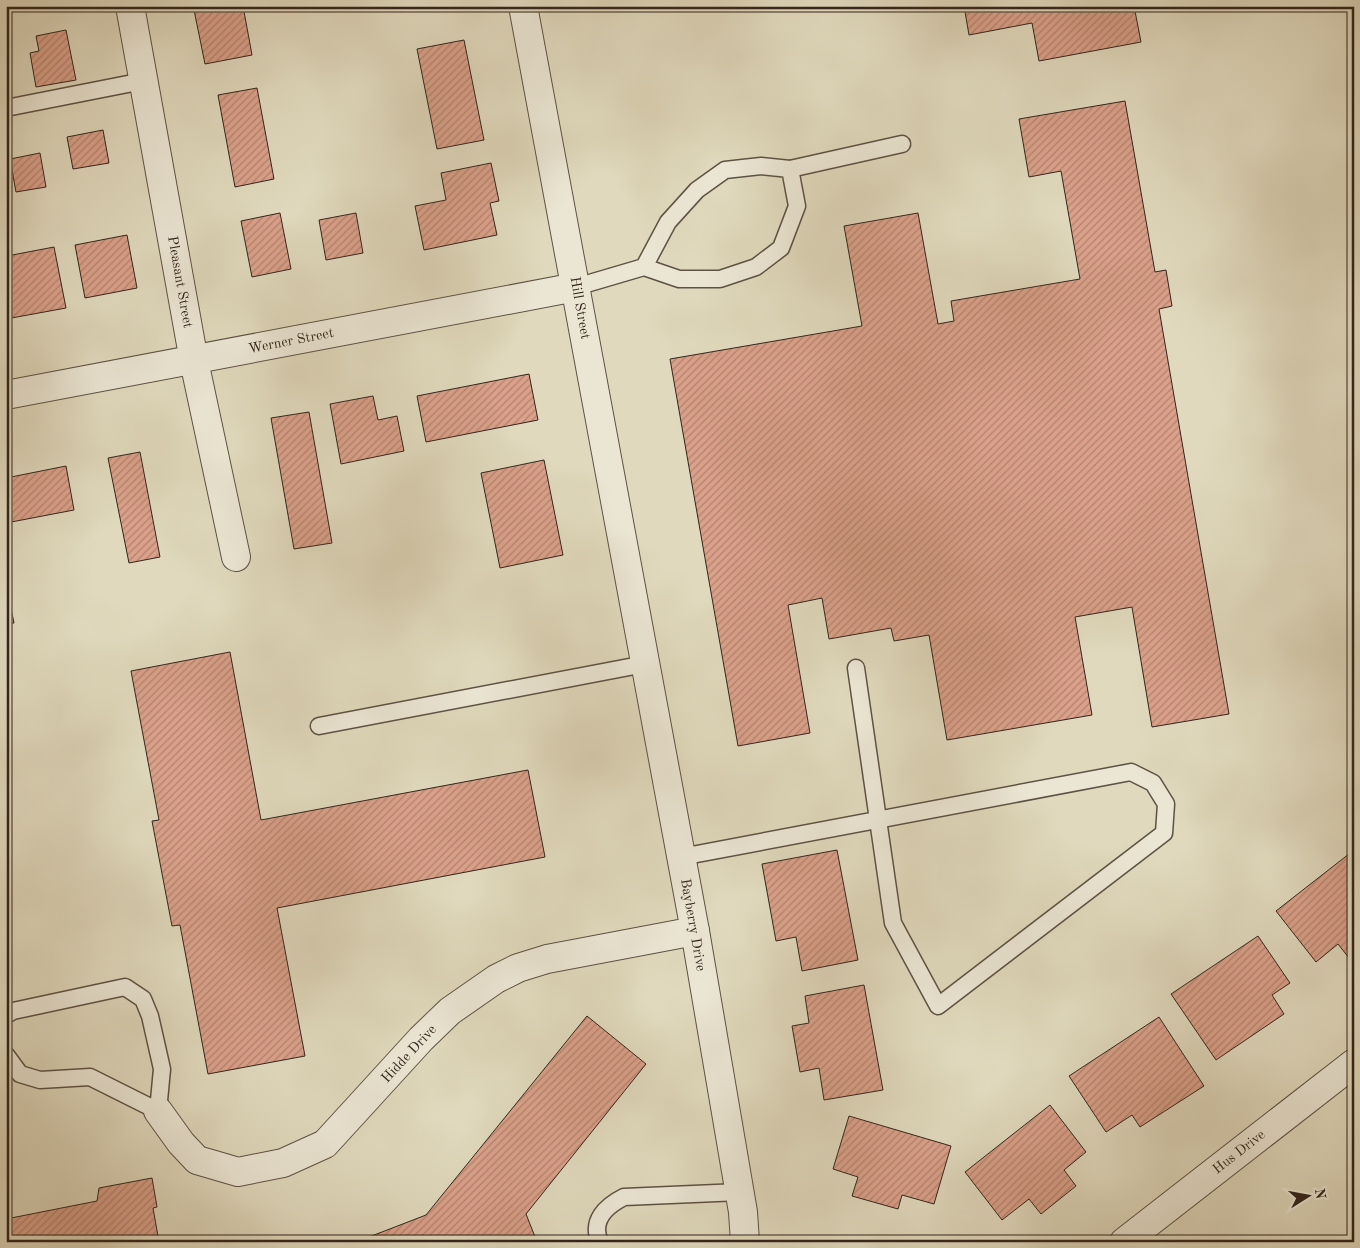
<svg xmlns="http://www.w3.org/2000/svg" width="1360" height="1248" font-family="'Old Standard TT',serif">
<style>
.building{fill:url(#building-hatch);stroke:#33251c}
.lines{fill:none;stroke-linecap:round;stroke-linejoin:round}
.lane-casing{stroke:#5e5244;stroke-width:19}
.street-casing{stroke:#5e5244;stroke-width:30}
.lane{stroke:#ebe6d4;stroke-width:16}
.street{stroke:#ebe6d4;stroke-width:28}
.labels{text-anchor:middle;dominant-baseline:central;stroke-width:4.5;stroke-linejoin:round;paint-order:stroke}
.street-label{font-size:14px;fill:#33251c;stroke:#ebe6d4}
</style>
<defs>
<pattern id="building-hatch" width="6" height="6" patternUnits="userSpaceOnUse" patternTransform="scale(1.25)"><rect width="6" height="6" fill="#dba18a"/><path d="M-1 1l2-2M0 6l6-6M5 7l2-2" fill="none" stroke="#b28370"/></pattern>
</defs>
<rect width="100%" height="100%" fill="#e0d9bd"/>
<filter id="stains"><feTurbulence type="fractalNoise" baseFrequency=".004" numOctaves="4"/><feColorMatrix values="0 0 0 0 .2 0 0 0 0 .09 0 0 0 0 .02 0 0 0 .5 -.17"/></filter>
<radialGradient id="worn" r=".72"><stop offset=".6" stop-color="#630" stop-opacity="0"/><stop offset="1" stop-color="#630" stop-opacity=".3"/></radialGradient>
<g class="building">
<polygon points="214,6 243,6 252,55 205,64 194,10"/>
<polygon points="964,6 1134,6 1141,42 1039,61 1032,23 969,35"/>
<polygon points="66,30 76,80 36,87 30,53 39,51 36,36"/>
<polygon points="464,40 484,140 437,149 417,49"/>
<polygon points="257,88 274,179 235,187 218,95"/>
<polygon points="1125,101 1155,272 1166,270 1172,306 1159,309 1229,714 1152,727 1132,607 1075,617 1092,715 947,740 929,635 894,641 891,628 829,639 822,598 788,605 810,733 738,746 670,359 862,326 844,226 918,213 938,324 954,321 951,301 1080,279 1061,171 1029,177 1019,119"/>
<polygon points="103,130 109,163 73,169 67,137"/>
<polygon points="40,153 46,187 16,192 10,159"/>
<polygon points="491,163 499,201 490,203 497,235 424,250 415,206 446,200 441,173"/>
<polygon points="280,213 291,269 252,277 241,221"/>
<polygon points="356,213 363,253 326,260 319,220"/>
<polygon points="127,235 137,288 85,298 75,245"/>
<polygon points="54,247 66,308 6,319 6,277 11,276 7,256"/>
<polygon points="529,374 538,420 426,442 417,396"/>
<polygon points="373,396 378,420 397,416 404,451 341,464 330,404"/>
<polygon points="309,412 332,543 294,549 271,418"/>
<polygon points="140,452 160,557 129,563 108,458"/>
<polygon points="544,460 563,555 500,568 481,473"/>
<polygon points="66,466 74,510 6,523 6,478"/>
<polygon points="6,585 14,623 6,624"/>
<polygon points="230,652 261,820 528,770 545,857 277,908 305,1056 208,1074 180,925 172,926 152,821 159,820 131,671"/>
<polygon points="837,850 858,960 802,971 796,937 776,941 762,864"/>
<polygon points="1354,850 1354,954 1349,958 1338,944 1316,962 1276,911"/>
<polygon points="1258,936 1290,983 1272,995 1284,1014 1216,1060 1171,994"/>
<polygon points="864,985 883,1090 824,1100 819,1068 800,1072 792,1026 809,1023 805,996"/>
<polygon points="587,1016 646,1064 526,1214 537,1242 356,1242 426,1215"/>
<polygon points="1159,1017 1204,1086 1140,1127 1132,1115 1106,1132 1069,1076"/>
<polygon points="1050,1105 1086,1152 1064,1170 1076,1186 1041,1214 1029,1199 1002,1220 965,1172"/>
<polygon points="849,1116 951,1146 934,1204 902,1195 898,1209 852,1196 858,1177 833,1169"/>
<polygon points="152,1178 157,1207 153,1208 159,1242 6,1242 6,1219 97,1201 99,1188"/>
</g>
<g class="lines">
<g class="lane-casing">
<g id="lane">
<polyline points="6,108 143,81"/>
<polyline points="790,169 902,144"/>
<polyline points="576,287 644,267 679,279 720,279 756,267 781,248 797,206 790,169 761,166 725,170 697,190 668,222 644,267"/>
<polyline points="319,726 645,664"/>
<polyline points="681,857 1131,772 1153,783 1166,804 1164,833 938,1006 893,923 856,668"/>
<polyline points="6,1015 13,1011 125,987 143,999 150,1016 162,1069 158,1111 90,1077 40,1080 20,1074 6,1055"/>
<path d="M600,1242C590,1221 606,1206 624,1197L740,1192"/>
</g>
</g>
<g class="street-casing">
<g id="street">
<polyline points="130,6 194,361 236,557"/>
<polyline points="523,6 695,931 743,1212 745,1242"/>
<polyline points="6,395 576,287"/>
<polyline points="158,1111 181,1143 197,1160 238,1172 283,1163 325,1144 421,1039 450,1011 496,979 518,968 547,959 695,931"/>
<polyline points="1124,1242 1354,1063"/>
</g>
</g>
<use href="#lane" class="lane"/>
<use href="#street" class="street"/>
</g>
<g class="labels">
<g class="street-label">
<text transform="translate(180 282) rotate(80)">Pleasant Street</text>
<text transform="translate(580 308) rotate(80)">Hill Street</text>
<text transform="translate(291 341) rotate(-11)">Werner Street</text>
<text transform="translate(693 925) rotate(80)">Bayberry Drive</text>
<text transform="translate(409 1054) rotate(-47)">Hidde Drive</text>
<text transform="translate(1239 1152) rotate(-38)">Hus Drive</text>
</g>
</g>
<rect width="1360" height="1248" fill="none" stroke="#e0d9bd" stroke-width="25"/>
<rect x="8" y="8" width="1345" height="1233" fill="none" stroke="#33251c" stroke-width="2.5"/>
<rect x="12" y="12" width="1335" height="1223" fill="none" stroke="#33251c"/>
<g transform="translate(1308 1196) rotate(79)" stroke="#ebe6d4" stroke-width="4" paint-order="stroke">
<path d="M0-4L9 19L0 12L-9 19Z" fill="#33251c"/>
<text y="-8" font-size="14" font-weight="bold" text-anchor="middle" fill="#33251c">N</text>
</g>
<rect width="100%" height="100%" filter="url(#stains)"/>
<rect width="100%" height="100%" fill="url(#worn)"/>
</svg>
